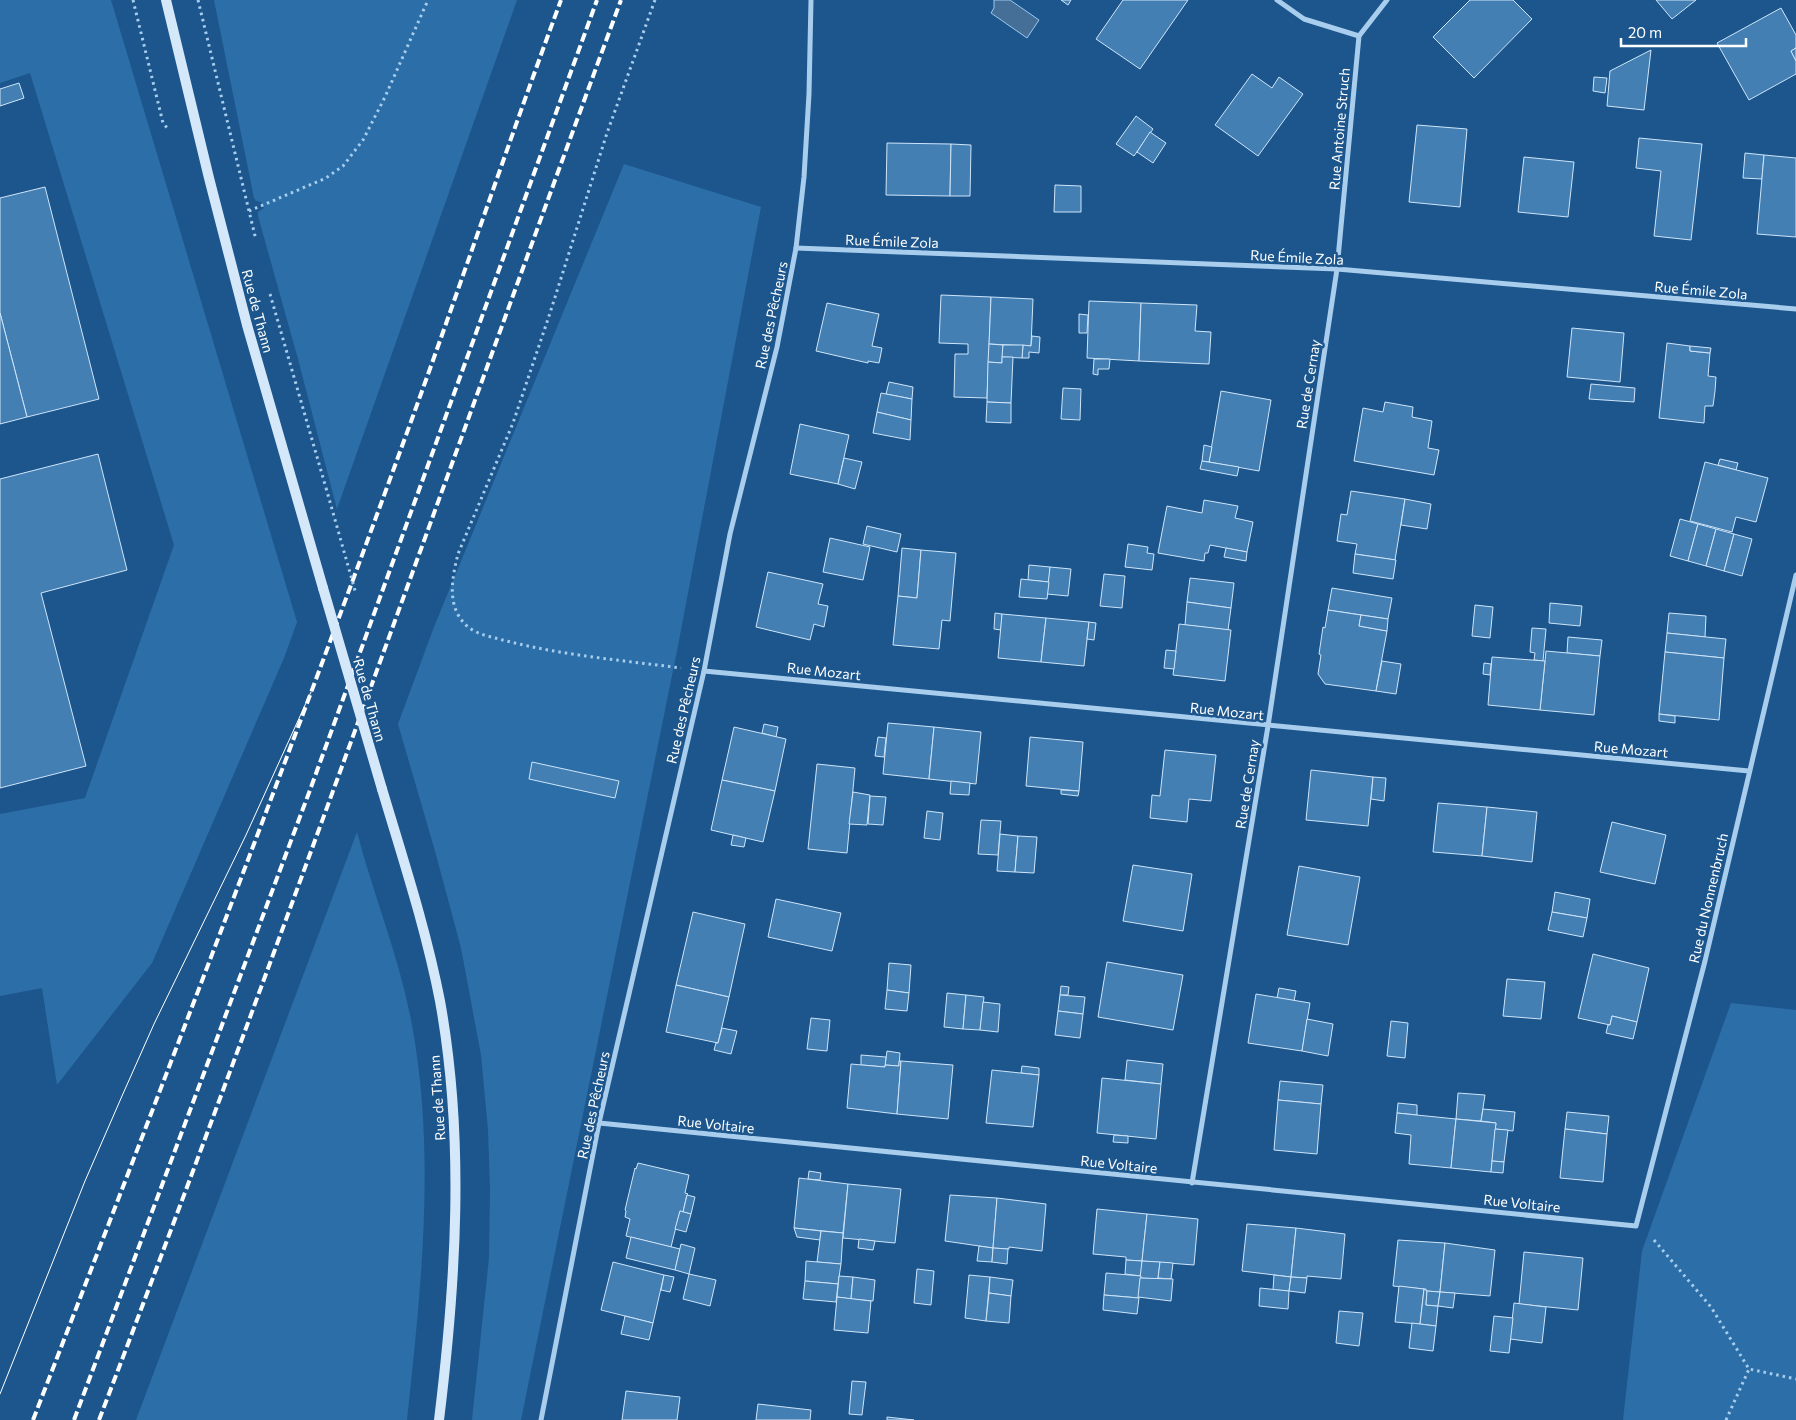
<svg xmlns="http://www.w3.org/2000/svg" width="1796" height="1420" font-family="Commissioner,sans-serif">
<style>
.green{fill:#2c6fa8}
.water{fill:#456f96;stroke:#9bc9ef}
.building{fill:#447fb4;stroke:#cee5f9}
.lines{fill:none;stroke-linecap:round;stroke-linejoin:round}
.path{stroke:#a8cded;stroke-width:3;stroke-dasharray:2.5 4;stroke-linecap:butt}
.street{stroke:#a8cded;stroke-width:5}
.secondary{stroke:#d5e8fa;stroke-width:10}
.tram{stroke:#fff;stroke-width:1}
.rail{stroke:#fff;stroke-width:4;stroke-dasharray:9 4;stroke-linecap:butt}
.path-bridge{stroke:#a8cded;stroke-width:3;stroke-dasharray:2.5 4;stroke-linecap:butt}
.secondary-bridge{stroke:#d5e8fa;stroke-width:10}
.labels{text-anchor:middle;dominant-baseline:central;stroke-width:5;stroke-linejoin:round;paint-order:stroke}
.street-label{font-size:14px;fill:#fff;stroke:#1c568d}
</style>
<rect width="100%" height="100%" fill="#1c568d"/>
<g class="green">
<polygon points="0,0 111,0 297,622 284,658 152,963 57,1085 42,988 0,996 0,814 85,798 174,545 30,73 0,83"/>
<polygon points="214,0 517,0 337,509 298,359 258,216 258,212 264,208 261,202 256,201 254,198"/>
<polygon points="624,164 761,207 677,651 521,1420 472,1420 489,1258 490,1190 488,1130 481,1055 461,948 435,851 398,724 434,627"/>
<path d="M357,832C374,897 400,959 412,1025C436,1156 421,1289 407,1420H136Z"/>
<polygon points="1731,1003 1796,1010 1796,1420 1623,1420 1642,1251"/>
</g>
<polygon class="water" points="994,0 1010,0 1039,20 1027,38 991,13 994,8"/>
<g class="building">
<polygon points="1061,0 1071,0 1068,5"/>
<polygon points="1123,0 1188,0 1140,69 1096,39"/>
<polygon points="1470,0 1513,0 1532,19 1474,78 1433,37"/>
<polygon points="1656,0 1696,0 1672,19"/>
<polygon points="1781,8 1796,35 1796,48 1791,51 1796,61 1796,74 1749,100 1717,43"/>
<polygon points="1796,48 1796,61 1791,51"/>
<polygon points="1651,50 1644,110 1607,106 1610,71"/>
<polygon points="1252,74 1272,88 1279,77 1303,94 1258,156 1215,125"/>
<polygon points="1594,77 1607,78 1605,93 1593,91"/>
<polygon points="19,83 24,98 0,106 0,89"/>
<polygon points="1136,116 1153,129 1134,156 1116,144"/>
<polygon points="1417,125 1467,129 1460,207 1409,202"/>
<polygon points="1150,132 1166,143 1153,163 1137,152"/>
<polygon points="1639,138 1702,144 1691,240 1654,236 1661,171 1636,168"/>
<polygon points="887,143 951,144 950,196 886,195"/>
<polygon points="951,144 971,145 970,196 950,196"/>
<polygon points="1745,153 1764,155 1762,179 1743,178"/>
<polygon points="1764,155 1796,158 1796,237 1757,234"/>
<polygon points="1524,157 1574,162 1568,217 1518,212"/>
<polygon points="1055,185 1081,186 1081,212 1054,212"/>
<polygon points="45,187 99,399 27,417 0,313 0,198"/>
<polygon points="941,295 991,297 987,398 954,397 955,354 968,354 968,344 939,343"/>
<polygon points="991,297 1033,299 1031,346 989,344"/>
<polygon points="1089,301 1141,303 1139,361 1087,358"/>
<polygon points="827,303 879,314 872,346 882,348 879,363 868,361 868,363 816,351"/>
<polygon points="1141,303 1197,305 1195,331 1211,332 1209,364 1139,361"/>
<polygon points="0,313 27,417 0,424"/>
<polygon points="1079,314 1088,315 1087,333 1079,333"/>
<polygon points="1572,328 1624,333 1620,382 1567,377"/>
<polygon points="1032,336 1040,337 1039,353 1029,352 1029,358 1022,358 1023,345 1031,346"/>
<polygon points="1667,343 1690,346 1690,351 1710,353 1708,376 1716,377 1715,391 1713,406 1705,406 1704,423 1659,418"/>
<polygon points="989,344 1003,345 1002,363 988,362"/>
<polygon points="1003,345 1023,345 1022,358 1002,357"/>
<polygon points="1690,346 1711,348 1710,353 1690,351"/>
<polygon points="1002,357 1013,357 1011,403 987,402 988,362 1002,363"/>
<polygon points="1094,359 1110,359 1109,369 1098,369 1098,375 1093,374"/>
<polygon points="889,382 913,387 912,399 886,394"/>
<polygon points="1591,384 1635,388 1634,402 1589,399"/>
<polygon points="1063,388 1081,389 1080,420 1061,419"/>
<polygon points="1221,391 1271,400 1259,471 1209,462"/>
<polygon points="881,393 912,399 911,420 877,412"/>
<polygon points="987,402 1011,403 1011,423 986,422"/>
<polygon points="1385,402 1413,407 1412,417 1432,421 1428,448 1439,450 1434,475 1354,461 1363,408 1383,412"/>
<polygon points="877,412 911,420 910,440 873,433"/>
<polygon points="800,424 849,435 838,484 790,474"/>
<polygon points="1204,445 1212,447 1209,462 1202,461"/>
<polygon points="98,454 127,570 41,593 86,766 0,788 0,479"/>
<polygon points="844,458 862,462 855,489 838,484"/>
<polygon points="1720,459 1738,463 1736,470 1718,465"/>
<polygon points="1202,461 1239,467 1237,476 1200,469"/>
<polygon points="1705,462 1768,478 1756,522 1736,517 1732,532 1690,521"/>
<polygon points="1351,491 1405,499 1395,560 1355,554 1357,544 1337,541 1341,514 1347,515"/>
<polygon points="1405,499 1431,504 1427,529 1401,525"/>
<polygon points="1204,500 1238,506 1235,518 1253,522 1247,552 1210,545 1208,553 1205,553 1204,561 1158,553 1167,506 1202,513"/>
<polygon points="1680,519 1698,524 1688,561 1670,556"/>
<polygon points="1698,524 1716,529 1706,566 1688,561"/>
<polygon points="867,526 901,534 897,552 863,544"/>
<polygon points="1716,529 1734,534 1724,571 1706,566"/>
<polygon points="1734,534 1752,539 1742,576 1724,571"/>
<polygon points="830,538 870,547 863,580 823,572"/>
<polygon points="1128,544 1148,547 1147,553 1154,554 1152,570 1125,567"/>
<polygon points="902,548 921,550 917,598 898,596"/>
<polygon points="1226,548 1247,552 1246,561 1224,557"/>
<polygon points="921,550 956,553 950,621 942,620 939,649 893,645 898,596 917,598"/>
<polygon points="1355,554 1396,560 1393,579 1353,573"/>
<polygon points="1029,565 1050,567 1049,582 1028,580"/>
<polygon points="1050,567 1071,569 1068,596 1047,594"/>
<polygon points="768,572 823,584 818,604 828,606 824,627 814,624 810,640 756,627"/>
<polygon points="1104,574 1125,576 1122,608 1100,606"/>
<polygon points="1190,578 1234,583 1231,608 1187,602"/>
<polygon points="1021,579 1049,582 1047,599 1019,597"/>
<polygon points="1332,588 1392,598 1388,619 1328,610"/>
<polygon points="1187,602 1231,608 1228,630 1185,625"/>
<polygon points="1550,603 1582,606 1580,626 1549,623"/>
<polygon points="1475,605 1493,607 1490,638 1472,636"/>
<polygon points="1328,610 1361,615 1359,626 1387,631 1376,691 1325,684 1318,674 1321,655 1319,654 1323,627 1325,628"/>
<polygon points="995,613 1002,614 1001,630 994,629"/>
<polygon points="1669,613 1706,616 1705,637 1667,633"/>
<polygon points="1002,614 1046,618 1041,662 998,658"/>
<polygon points="1361,615 1388,619 1387,631 1359,626"/>
<polygon points="1046,618 1089,622 1084,666 1041,662"/>
<polygon points="1089,622 1096,623 1094,640 1087,639"/>
<polygon points="1179,624 1231,630 1225,681 1173,675"/>
<polygon points="1532,628 1546,629 1543,661 1534,660 1535,653 1530,652"/>
<polygon points="1667,633 1726,639 1724,658 1665,652"/>
<polygon points="1568,637 1602,640 1600,656 1567,653"/>
<polygon points="1166,650 1176,651 1174,669 1164,668"/>
<polygon points="1546,651 1600,656 1594,715 1540,710"/>
<polygon points="1665,652 1724,658 1719,720 1659,714"/>
<polygon points="1492,657 1545,661 1540,710 1488,705"/>
<polygon points="1382,661 1401,664 1396,694 1376,691"/>
<polygon points="1484,663 1491,664 1490,675 1483,674"/>
<polygon points="1659,714 1675,716 1675,723 1659,721"/>
<polygon points="888,723 934,727 929,779 883,774"/>
<polygon points="764,724 778,727 776,737 762,733"/>
<polygon points="734,727 786,739 775,791 722,780"/>
<polygon points="934,727 981,732 976,784 929,779"/>
<polygon points="878,737 886,738 884,757 875,756"/>
<polygon points="1030,737 1083,742 1079,791 1026,786"/>
<polygon points="1165,750 1216,755 1211,801 1189,799 1187,822 1150,818 1152,795 1160,796"/>
<polygon points="532,762 619,781 615,798 529,779"/>
<polygon points="817,764 855,768 847,853 808,849"/>
<polygon points="1311,770 1373,777 1368,826 1306,820"/>
<polygon points="1373,777 1386,778 1384,801 1371,799"/>
<polygon points="722,780 775,791 763,842 711,830"/>
<polygon points="951,781 970,783 969,795 950,794"/>
<polygon points="1061,790 1079,791 1078,796 1061,794"/>
<polygon points="853,792 870,795 867,825 849,824"/>
<polygon points="870,796 886,797 883,825 868,824"/>
<polygon points="1438,803 1487,807 1482,856 1433,852"/>
<polygon points="1487,807 1537,812 1532,862 1482,856"/>
<polygon points="927,811 943,813 940,840 924,838"/>
<polygon points="981,820 1001,821 998,855 978,854"/>
<polygon points="1612,822 1666,835 1655,884 1600,872"/>
<polygon points="1000,834 1018,836 1015,872 997,871"/>
<polygon points="733,835 746,838 744,847 731,845"/>
<polygon points="1018,836 1037,837 1034,873 1015,872"/>
<polygon points="1133,865 1192,874 1183,931 1123,921"/>
<polygon points="1299,866 1360,877 1348,945 1287,935"/>
<polygon points="1555,892 1590,899 1587,918 1552,912"/>
<polygon points="776,899 841,913 832,951 768,937"/>
<polygon points="693,912 745,924 729,997 676,985"/>
<polygon points="1552,912 1587,918 1583,937 1548,930"/>
<polygon points="1593,954 1649,968 1637,1022 1612,1016 1610,1025 1578,1018"/>
<polygon points="1107,962 1183,975 1173,1030 1098,1017"/>
<polygon points="889,963 911,965 909,993 887,990"/>
<polygon points="1507,979 1545,982 1541,1019 1503,1016"/>
<polygon points="676,985 729,997 718,1043 666,1032"/>
<polygon points="1061,986 1069,987 1068,995 1060,995"/>
<polygon points="1279,988 1296,991 1294,1001 1277,998"/>
<polygon points="887,990 909,993 907,1011 885,1009"/>
<polygon points="947,993 966,995 963,1029 944,1027"/>
<polygon points="1256,994 1310,1003 1302,1051 1248,1043"/>
<polygon points="966,995 984,997 980,1030 963,1029"/>
<polygon points="1060,995 1085,997 1083,1014 1058,1011"/>
<polygon points="983,1002 1000,1004 998,1032 980,1030"/>
<polygon points="1058,1011 1083,1014 1080,1038 1055,1035"/>
<polygon points="1612,1016 1637,1022 1633,1039 1606,1033 1608,1025 1610,1025"/>
<polygon points="811,1018 830,1020 827,1051 807,1049"/>
<polygon points="1307,1019 1333,1024 1328,1056 1302,1051"/>
<polygon points="1391,1021 1408,1023 1405,1058 1387,1056"/>
<polygon points="722,1028 737,1031 731,1054 714,1050 716,1043 718,1043"/>
<polygon points="887,1051 900,1053 899,1066 885,1065"/>
<polygon points="861,1055 886,1057 885,1067 861,1065"/>
<polygon points="1127,1060 1163,1064 1161,1084 1125,1080"/>
<polygon points="899,1061 901,1061 897,1114 847,1108 851,1064 885,1067 885,1065 899,1066"/>
<polygon points="901,1061 953,1065 948,1119 897,1114"/>
<polygon points="1022,1066 1039,1068 1039,1075 1021,1073"/>
<polygon points="992,1070 1039,1075 1033,1127 986,1123"/>
<polygon points="1102,1078 1161,1084 1156,1139 1097,1133"/>
<polygon points="1280,1081 1323,1085 1321,1104 1278,1100"/>
<polygon points="1458,1093 1485,1095 1481,1121 1456,1119"/>
<polygon points="1278,1100 1321,1104 1317,1154 1274,1150"/>
<polygon points="1398,1103 1417,1105 1417,1115 1397,1113"/>
<polygon points="1483,1109 1515,1112 1513,1131 1495,1129 1496,1123 1481,1121"/>
<polygon points="1567,1112 1609,1116 1607,1134 1565,1129"/>
<polygon points="1397,1113 1456,1119 1451,1168 1409,1164 1411,1135 1395,1133"/>
<polygon points="1456,1119 1496,1123 1491,1172 1451,1168"/>
<polygon points="1495,1129 1508,1130 1504,1162 1492,1161"/>
<polygon points="1565,1129 1607,1134 1603,1182 1560,1178"/>
<polygon points="1114,1135 1128,1136 1128,1143 1113,1142"/>
<polygon points="1492,1161 1504,1162 1503,1173 1491,1172"/>
<polygon points="638,1163 689,1175 685,1193 688,1194 687,1195 683,1212 680,1211 671,1247 626,1236 630,1219 625,1217 626,1211 625,1210 635,1168 636,1169"/>
<polygon points="809,1171 821,1173 820,1180 808,1179"/>
<polygon points="799,1178 848,1184 843,1233 794,1228"/>
<polygon points="848,1184 901,1189 895,1243 843,1238"/>
<polygon points="687,1195 695,1197 691,1214 683,1212"/>
<polygon points="950,1195 997,1198 993,1248 945,1241"/>
<polygon points="997,1198 1046,1204 1042,1251 1009,1247 1009,1249 993,1248"/>
<polygon points="1097,1209 1147,1214 1142,1261 1126,1260 1126,1257 1093,1254"/>
<polygon points="680,1211 691,1214 686,1232 675,1229"/>
<polygon points="1147,1214 1198,1219 1194,1265 1142,1261"/>
<polygon points="1247,1224 1296,1228 1291,1277 1242,1271"/>
<polygon points="794,1228 821,1231 820,1240 797,1237"/>
<polygon points="1296,1228 1345,1234 1341,1279 1307,1276 1307,1278 1291,1277"/>
<polygon points="821,1231 843,1233 841,1264 817,1262"/>
<polygon points="631,1237 680,1249 675,1270 626,1258"/>
<polygon points="859,1239 875,1241 873,1250 858,1248"/>
<polygon points="1398,1240 1445,1243 1440,1292 1426,1291 1426,1289 1424,1289 1393,1286"/>
<polygon points="1445,1243 1495,1250 1490,1296 1440,1292"/>
<polygon points="681,1244 695,1248 689,1274 675,1270"/>
<polygon points="979,1246 993,1248 992,1262 977,1261"/>
<polygon points="993,1248 1008,1249 1007,1264 992,1262"/>
<polygon points="1524,1252 1583,1258 1578,1310 1519,1304"/>
<polygon points="1126,1260 1142,1261 1141,1276 1125,1274"/>
<polygon points="806,1261 841,1264 838,1284 805,1281"/>
<polygon points="1142,1261 1160,1262 1158,1279 1140,1278"/>
<polygon points="613,1262 664,1275 653,1323 601,1310"/>
<polygon points="1160,1262 1173,1263 1171,1279 1158,1278"/>
<polygon points="917,1269 934,1271 931,1305 914,1303"/>
<polygon points="1106,1273 1141,1276 1139,1298 1104,1295"/>
<polygon points="689,1274 716,1280 710,1306 683,1299"/>
<polygon points="664,1275 674,1277 670,1292 661,1290"/>
<polygon points="969,1275 990,1277 986,1321 965,1318"/>
<polygon points="1274,1275 1291,1277 1289,1291 1273,1290"/>
<polygon points="839,1276 853,1277 851,1299 837,1297"/>
<polygon points="853,1277 875,1280 873,1301 851,1299"/>
<polygon points="990,1277 1013,1280 1011,1296 989,1293"/>
<polygon points="1291,1277 1307,1278 1305,1293 1289,1291"/>
<polygon points="1140,1278 1173,1279 1171,1301 1138,1297"/>
<polygon points="805,1281 838,1284 836,1302 803,1299"/>
<polygon points="1399,1286 1424,1289 1420,1324 1395,1322"/>
<polygon points="1260,1288 1289,1291 1288,1309 1259,1306"/>
<polygon points="1424,1289 1427,1291 1426,1305 1438,1306 1436,1326 1420,1324"/>
<polygon points="1427,1291 1440,1292 1438,1306 1426,1305"/>
<polygon points="1440,1292 1455,1293 1453,1308 1438,1306"/>
<polygon points="989,1293 1011,1296 1009,1323 986,1321"/>
<polygon points="1104,1295 1139,1298 1137,1314 1103,1310"/>
<polygon points="837,1297 871,1301 868,1333 834,1330"/>
<polygon points="1514,1303 1546,1307 1542,1343 1510,1339"/>
<polygon points="1339,1311 1363,1313 1359,1346 1336,1343"/>
<polygon points="625,1316 653,1323 649,1340 621,1334"/>
<polygon points="1494,1316 1513,1318 1509,1353 1490,1351"/>
<polygon points="1412,1323 1436,1326 1433,1351 1409,1348"/>
<polygon points="852,1381 866,1382 862,1415 849,1414"/>
<polygon points="626,1391 680,1397 677,1420 622,1420"/>
<polygon points="758,1404 811,1410 810,1420 756,1420"/>
<polygon points="887,1417 914,1420 887,1420"/>
</g>
<g class="lines">
<g class="path">
<polyline points="133,0 163,123 168,129"/>
<polyline points="198,0 256,240"/>
<path d="M655,0L607,133L550,313L513,423L458,554C452,578 446,607 467,626C476,634 488,636 499,639C558,655 620,660 681,668"/>
<polyline points="249,211 326,178 343,166 363,140 385,97 428,0"/>
<polyline points="270,294 326,488"/>
<polyline points="1654,1240 1711,1307 1749,1369 1796,1379"/>
<polyline points="1726,1420 1749,1369"/>
</g>
<g class="street">
<polyline points="1277,0 1304,19 1359,36"/>
<polyline points="796,248 1337,269 1796,309"/>
<polyline points="704,671 1749,771"/>
<polyline points="599,1123 1636,1226 1705,961 1796,575"/>
<polyline points="1192,1183 1268,726 1337,269 1359,36 1387,0"/>
<polyline points="541,1420 599,1123 704,671 730,534 777,347 796,248 804,177 809,94 811,0"/>
</g>
<g class="secondary">
<polyline points="166,0 209,178 247,325 323,588"/>
<path d="M382,789C403,859 426,929 440,1001C465,1139 456,1282 439,1420"/>
</g>
<polyline class="tram" points="0,1394 85,1181 122,1096 154,1024 246,835 311,692"/>
<g class="rail">
<path d="M33,1420C162,1086 291,752 413,416C463,278 510,138 561,0"/>
<polyline points="74,1420 310,790 597,0"/>
<path d="M99,1420C279,949 447,473 621,0"/>
</g>
<polyline class="path-bridge" points="326,488 356,594"/>
<polyline class="secondary-bridge" points="323,588 382,789"/>
</g>
<g class="labels">
<g class="street-label">
<text transform="translate(1339 129) rotate(-85)">Rue Antoine Struch</text>
<text transform="translate(892 241) rotate(2)">Rue Émile Zola</text>
<text transform="translate(1297 257) rotate(3)">Rue Émile Zola</text>
<text transform="translate(1701 290) rotate(5)">Rue Émile Zola</text>
<text transform="translate(258 311) rotate(75)">Rue de Thann</text>
<text transform="translate(771 315) rotate(-78)">Rue des Pêcheurs</text>
<text transform="translate(1308 384) rotate(-81)">Rue de Cernay</text>
<text transform="translate(824 671) rotate(6)">Rue Mozart</text>
<text transform="translate(370 700) rotate(74)">Rue de Thann</text>
<text transform="translate(683 710) rotate(-77)">Rue des Pêcheurs</text>
<text transform="translate(1227 711) rotate(6)">Rue Mozart</text>
<text transform="translate(1631 749) rotate(5)">Rue Mozart</text>
<text transform="translate(1247 784) rotate(-81)">Rue de Cernay</text>
<text transform="translate(1708 898) rotate(-77)">Rue du Nonnenbruch</text>
<text transform="translate(437 1098) rotate(-94)">Rue de Thann</text>
<text transform="translate(593 1105) rotate(-78)">Rue des Pêcheurs</text>
<text transform="translate(716 1124) rotate(6)">Rue Voltaire</text>
<text transform="translate(1119 1164) rotate(6)">Rue Voltaire</text>
<text transform="translate(1522 1203) rotate(6)">Rue Voltaire</text>
</g>
</g>
<path d="M1621 38v8h125v-8" fill="none" stroke="#ffffff" stroke-width="2.5"/>
<text x="1628" y="38" font-size="15" fill="#ffffff" stroke="#1c568d" stroke-width="4" paint-order="stroke">20 m</text>
</svg>
